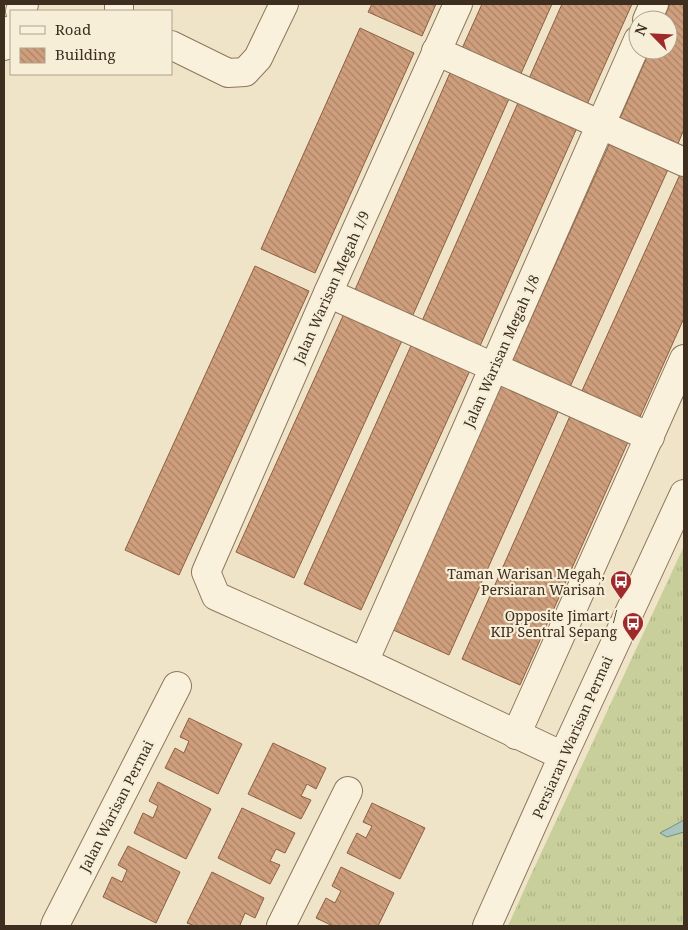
<svg xmlns="http://www.w3.org/2000/svg" width="688" height="930" font-family="'Noto Serif',serif">
<style>
.grass{fill:url(#grass-tufts)}
.water{fill:#a9c4bc;stroke:#6f938a}
.building{fill:url(#building-back-hatch);stroke:#8d5f41}
.lines{fill:none;stroke-linecap:round;stroke-linejoin:round}
.minor-casing{stroke:#8d765c;stroke-width:30}
.minor{stroke:#faf1dc;stroke-width:28}
.labels{text-anchor:middle;dominant-baseline:central;stroke-width:4.5;stroke-linejoin:round;paint-order:stroke}
.street-label{font-size:14px;fill:#3d2e20;stroke:#f7eed8}
.poi-label{font-size:14px;fill:#3d2e20;stroke:#f7eed8;text-anchor:end}
</style>
<defs>
<pattern id="grass-tufts" width="24" height="20" patternUnits="userSpaceOnUse" patternTransform="scale(1.25)"><rect width="24" height="20" fill="#c9cf9b"/><path d="M3 7l-1-3M5 7V3M7 7l1-3M15 17l-1-3M17 17v-4M19 17l1-3" fill="none" stroke="#aeb285"/></pattern>
<pattern id="building-back-hatch" width="6" height="6" patternUnits="userSpaceOnUse" patternTransform="scale(1.25)"><rect width="6" height="6" fill="#cf9f7d"/><path d="M-1 5l2 2M0 0l6 6M5-1l2 2" fill="none" stroke="#a98266"/></pattern>
</defs>
<rect width="100%" height="100%" fill="#f0e4c8"/>
<polygon class="grass" points="684,546 684,926 508,926 529,879"/>
<polygon class="water" points="684,820 684,832 667,837 660,833"/>
<g class="building">
<polygon points="372,4 436,4 422,36 368,12"/>
<polygon points="482,4 552,4 519,78 460,53"/>
<polygon points="562,4 632,4 585,109 527,83"/>
<polygon points="670,4 684,4 684,129 675,151 617,125 650,50 668,50 668,20 663,20"/>
<polygon points="360,28 414,53 315,273 261,249"/>
<polygon points="453,66 512,92 412,317 354,292"/>
<polygon points="521,96 580,121 480,346 422,321"/>
<polygon points="612,138 670,165 570,387 512,361"/>
<polygon points="682,170 684,171 684,318 639,419 581,393"/>
<polygon points="255,266 309,291 179,575 125,550"/>
<polygon points="347,307 405,334 294,578 236,552"/>
<polygon points="414,339 472,366 361,610 304,584"/>
<polygon points="504,377 562,403 449,655 391,629"/>
<polygon points="574,407 632,433 520,685 462,659"/>
<polygon points="189,718 242,744 218,794 165,768 175,748 184,753 189,741 180,737"/>
<polygon points="273,743 326,768 316,789 307,784 301,796 311,800 301,819 248,794"/>
<polygon points="158,782 211,809 186,859 134,833 143,813 153,818 158,806 149,801"/>
<polygon points="372,803 425,828 400,879 347,853 357,833 366,838 372,826 363,822"/>
<polygon points="242,808 295,833 285,853 276,849 270,861 280,865 270,884 218,858"/>
<polygon points="128,846 180,872 156,923 103,897 112,877 122,882 127,870 118,865"/>
<polygon points="341,867 394,893 378,926 333,926 316,918 326,898 335,903 341,891 332,886"/>
<polygon points="212,872 264,898 255,918 245,913 240,925 243,926 195,926 187,923"/>
</g>
<g class="lines">
<g class="minor-casing">
<g id="minor">
<polyline points="119,4 119,11"/>
<polyline points="458,4 328,293 206,572 216,596 364,662 563,756"/>
<polyline points="20,11 24,4"/>
<polyline points="647,20 654,4"/>
<polyline points="171,45 228,73 245,72 258,58 284,4"/>
<polyline points="4,46 11,30"/>
<polyline points="436,51 684,162"/>
<polyline points="328,293 650,437"/>
<polyline points="364,662 638,40"/>
<polyline points="516,735 684,359"/>
<polyline points="55,926 56,923 177,686"/>
<polyline points="281,926 348,791"/>
<polyline points="487,926 563,756 684,494"/>
</g>
</g>
<use href="#minor" class="minor"/>
</g>
<defs>
<g id="bus-pin" transform="scale(1.125)"><path d="M0 17L-7.5 6A9.5 9.5 0 1 1 7.5 6Z" fill="#9e2a2b" stroke="#f7eed8"/><path d="M-5-6H5V4H4V6H2V4H-2V6H-4V4H-5ZM-3.5-4V0h7V-4ZM-3.5 1.2v1.5H-2V1.2ZM2 1.2v1.5H3.5V1.2Z" fill="#fff"/></g>
</defs>
<g fill-rule="evenodd">
<use href="#bus-pin" x="621" y="581"/>
<use href="#bus-pin" x="633" y="623"/>
</g>
<g class="labels">
<g class="street-label">
<text transform="translate(331 287) rotate(-66)">Jalan Warisan Megah 1/9</text>
<text transform="translate(501 351) rotate(-66)">Jalan Warisan Megah 1/8</text>
<text transform="translate(572 737) rotate(-66)">Persiaran Warisan Permai</text>
<text transform="translate(116 806) rotate(-63)">Jalan Warisan Permai</text>
</g>
<g class="poi-label">
<text x="605" y="573">Taman Warisan Megah,<tspan x="605" dy="16">Persiaran Warisan</tspan></text>
<text x="617" y="615">Opposite Jimart /<tspan x="617" dy="16">KIP Sentral Sepang</tspan></text>
</g>
</g>
<rect width="688" height="930" fill="none" stroke="#3d2e20" stroke-width="10"/>
<rect x="10" y="10" width="162" height="65" fill="#f7eed8" stroke="#ada18e"/>
<rect x="20" y="26" width="25" height="8" fill="#faf1dc" stroke="#ada18e"/>
<text x="55" y="35" font-size="15" fill="#3d2e20">Road</text>
<rect x="20" y="48" width="25" height="15" fill="url(#building-back-hatch)" stroke="#ada18e"/>
<text x="55" y="60" font-size="15" fill="#3d2e20">Building</text>
<g transform="translate(653 35) rotate(294)"><circle r="24" fill="#f7eed8" stroke="#ada18e"/>
<path d="M0-4L9 19L0 12L-9 19Z" fill="#9e2a2b"/>
<text y="-8" font-size="14" font-weight="bold" text-anchor="middle" fill="#3d2e20">N</text>
</g>
</svg>
